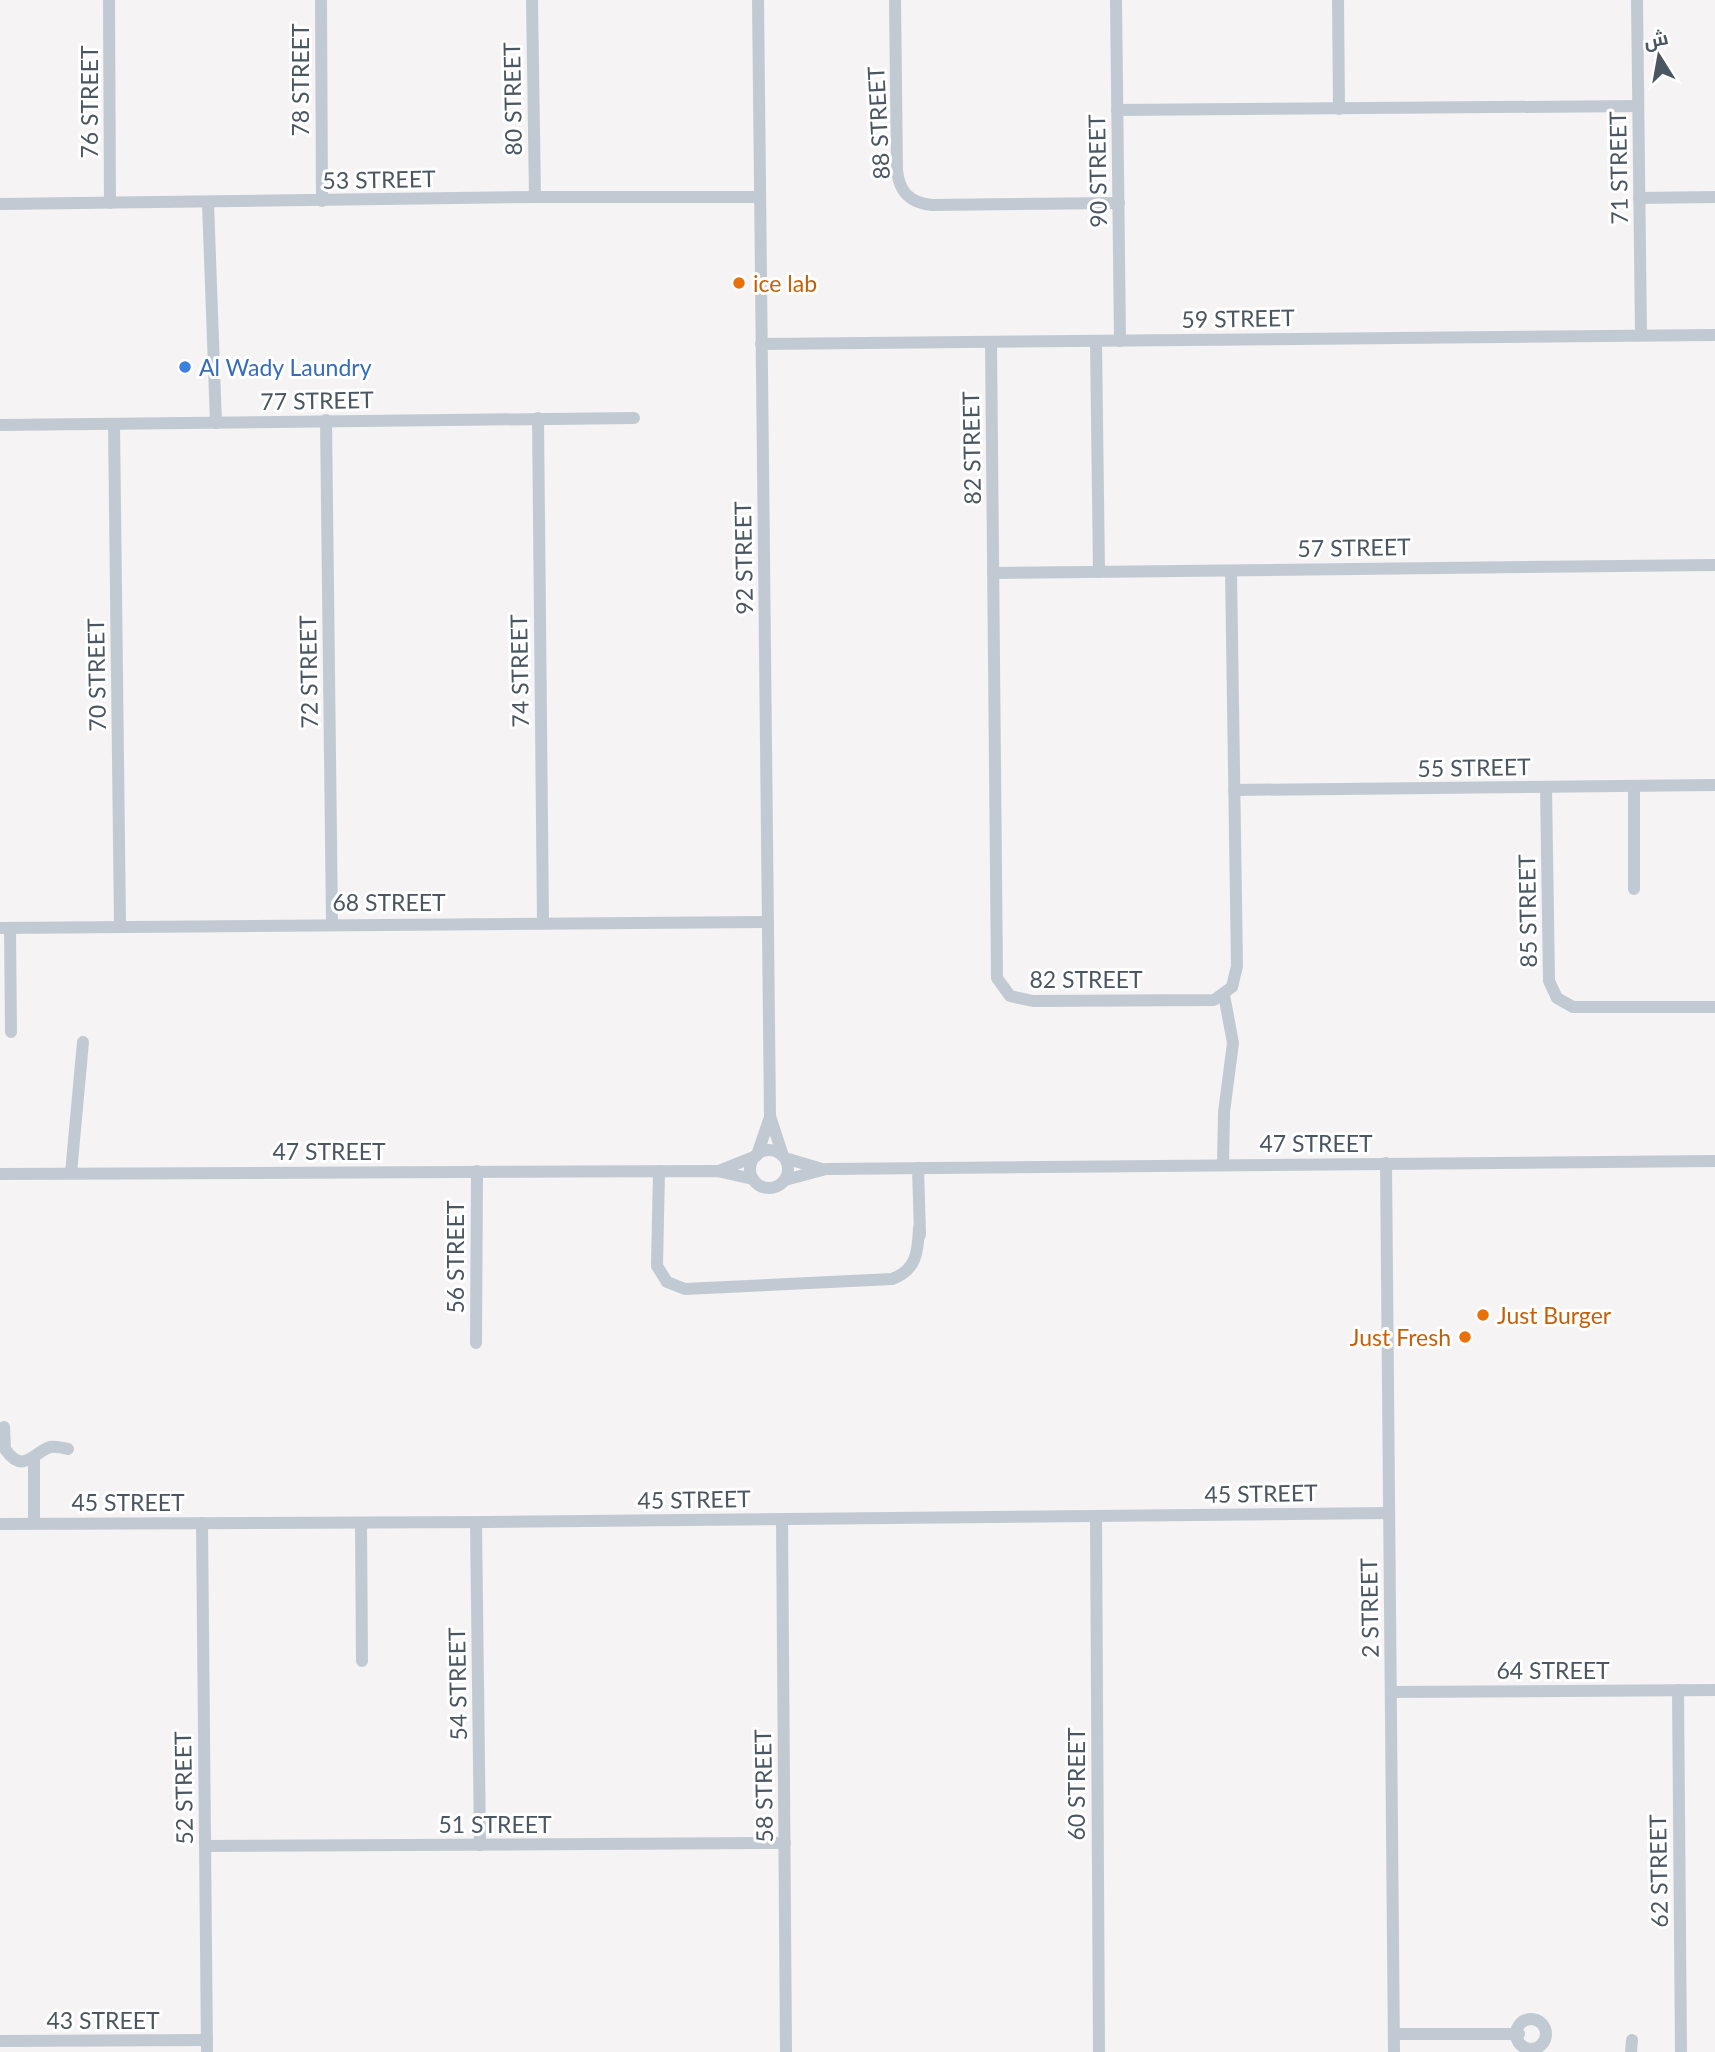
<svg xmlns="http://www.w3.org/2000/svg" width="1715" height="2052" font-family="Lato,Cairo,sans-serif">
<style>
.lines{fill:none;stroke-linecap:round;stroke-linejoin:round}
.minor{stroke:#c1cad2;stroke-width:12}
.food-dot{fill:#e8710a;stroke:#fff;stroke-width:2.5}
.shop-dot{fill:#3f7fe0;stroke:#fff;stroke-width:2.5}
.labels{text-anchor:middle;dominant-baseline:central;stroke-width:6;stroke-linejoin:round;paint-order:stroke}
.street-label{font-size:23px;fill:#4a5661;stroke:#fff}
.food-label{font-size:23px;fill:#c56008;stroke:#fff;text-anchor:start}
.shop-label{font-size:23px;fill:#366cbe;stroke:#fff;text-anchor:start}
</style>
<rect width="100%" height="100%" fill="#f5f3f3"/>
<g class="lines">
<g class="minor">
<polyline points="109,0 110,203"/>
<polyline points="321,0 322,201"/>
<polyline points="532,0 535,197"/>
<polyline points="758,0 770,1116 783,1156"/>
<path d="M895,0L897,170C899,192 910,203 932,205L1119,203"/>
<polyline points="1116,0 1120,341"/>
<polyline points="1338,0 1339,109"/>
<polyline points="1637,0 1641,335"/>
<polyline points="1117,110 1638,106"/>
<polyline points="1639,198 1715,197"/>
<polyline points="208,203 216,423"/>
<polyline points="0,204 535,197 760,197"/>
<polyline points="1096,341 1099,572"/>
<polyline points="991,342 997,978 1010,996 1033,1001 1214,1000 1232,987 1237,966 1231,571"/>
<polyline points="761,344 1715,335"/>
<polyline points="538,418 543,923"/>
<polyline points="326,420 332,923"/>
<polyline points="114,424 120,926"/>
<polyline points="0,425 634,418"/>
<polyline points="993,573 1715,565"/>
<polyline points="1634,786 1634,889"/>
<polyline points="1546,787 1549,981 1557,998 1573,1007 1715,1007"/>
<polyline points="1234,790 1715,785"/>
<polyline points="0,928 768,922"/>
<polyline points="10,928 11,1032"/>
<circle cx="769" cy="1169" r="19"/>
<polyline points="757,1155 769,1120"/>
<polyline points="785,1158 822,1169"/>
<polyline points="1386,1163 1394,2052"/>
<polyline points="1223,1165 1224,1112 1233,1043 1224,995"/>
<polyline points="918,1168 920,1235"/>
<polyline points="721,1170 756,1156"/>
<path d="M659,1171L657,1266L667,1282L685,1289L892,1279C917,1270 918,1251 919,1228"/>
<polyline points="71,1173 83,1042"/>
<polyline points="0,1174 717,1171 753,1179"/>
<polyline points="785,1180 826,1169 1715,1161"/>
<polyline points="476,1343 477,1171"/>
<path d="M4,1427L5,1449C23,1475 33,1453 50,1447C56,1446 63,1448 68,1449"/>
<polyline points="1096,1516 1099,2052"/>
<polyline points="782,1519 786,2052"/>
<polyline points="34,1523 34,1459"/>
<polyline points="202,1523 207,2052"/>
<polyline points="361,1523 362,1661"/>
<polyline points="476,1523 480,1845"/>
<polyline points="0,1524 488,1522 1389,1513"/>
<polyline points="1678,1690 1681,2052"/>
<polyline points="1391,1692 1715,1690"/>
<polyline points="205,1846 785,1843"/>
<circle cx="1531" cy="2034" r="15"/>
<polyline points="1394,2034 1519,2034"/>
<polyline points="0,2041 207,2040"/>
<polyline points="1631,2052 1632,2040"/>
</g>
</g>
<g class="food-dot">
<circle cx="739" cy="283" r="7"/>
<circle cx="1483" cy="1315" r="7"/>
<circle cx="1465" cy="1337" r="7"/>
</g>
<circle class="shop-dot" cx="185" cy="367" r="7"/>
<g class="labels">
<g class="street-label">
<text transform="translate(300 80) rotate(-90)">78 STREET</text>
<text transform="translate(512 99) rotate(-91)">80 STREET</text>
<text transform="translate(89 102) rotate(-90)">76 STREET</text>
<text transform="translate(878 123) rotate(-93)">88 STREET</text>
<text transform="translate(1618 168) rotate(-91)">71 STREET</text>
<text transform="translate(1097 171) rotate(-91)">90 STREET</text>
<text transform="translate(379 179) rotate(-1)">53 STREET</text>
<text transform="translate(1238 318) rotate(-1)">59 STREET</text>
<text transform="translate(317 400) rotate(-1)">77 STREET</text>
<text transform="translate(971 448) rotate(-91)">82 STREET</text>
<text transform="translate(1354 547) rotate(-1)">57 STREET</text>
<text transform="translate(743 558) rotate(-91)">92 STREET</text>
<text transform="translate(519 671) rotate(-91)">74 STREET</text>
<text transform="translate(308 672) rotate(-91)">72 STREET</text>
<text transform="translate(96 675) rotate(-91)">70 STREET</text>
<text transform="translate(1474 767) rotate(-1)">55 STREET</text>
<text x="389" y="902">68 STREET</text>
<text transform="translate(1527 911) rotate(-91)">85 STREET</text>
<text x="1086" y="979">82 STREET</text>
<text x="1316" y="1143">47 STREET</text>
<text x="329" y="1151">47 STREET</text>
<text transform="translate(455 1257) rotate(-90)">56 STREET</text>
<text transform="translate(1261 1493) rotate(-1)">45 STREET</text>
<text transform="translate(694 1499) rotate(-1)">45 STREET</text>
<text x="128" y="1502">45 STREET</text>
<text transform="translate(1369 1608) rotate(-91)">2 STREET</text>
<text x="1553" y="1670">64 STREET</text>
<text transform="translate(457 1684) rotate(-91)">54 STREET</text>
<text transform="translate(1076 1784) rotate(-90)">60 STREET</text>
<text transform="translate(763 1786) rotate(-91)">58 STREET</text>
<text transform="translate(183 1788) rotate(-91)">52 STREET</text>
<text x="495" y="1824">51 STREET</text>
<text transform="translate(1658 1871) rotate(-91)">62 STREET</text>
<text x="103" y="2020">43 STREET</text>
</g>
<g class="food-label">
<text x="753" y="283">ice lab</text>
<text x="1497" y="1315">Just Burger</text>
<text x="1451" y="1337" text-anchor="end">Just Fresh</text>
</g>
<g class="shop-label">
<text x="199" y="367">Al Wady Laundry</text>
</g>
</g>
<g transform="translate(1659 56) rotate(349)" stroke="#ffffff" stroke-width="5" paint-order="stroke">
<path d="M0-5L12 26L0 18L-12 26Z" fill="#4a5661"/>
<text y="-10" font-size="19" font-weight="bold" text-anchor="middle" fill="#4a5661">ش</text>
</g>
</svg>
